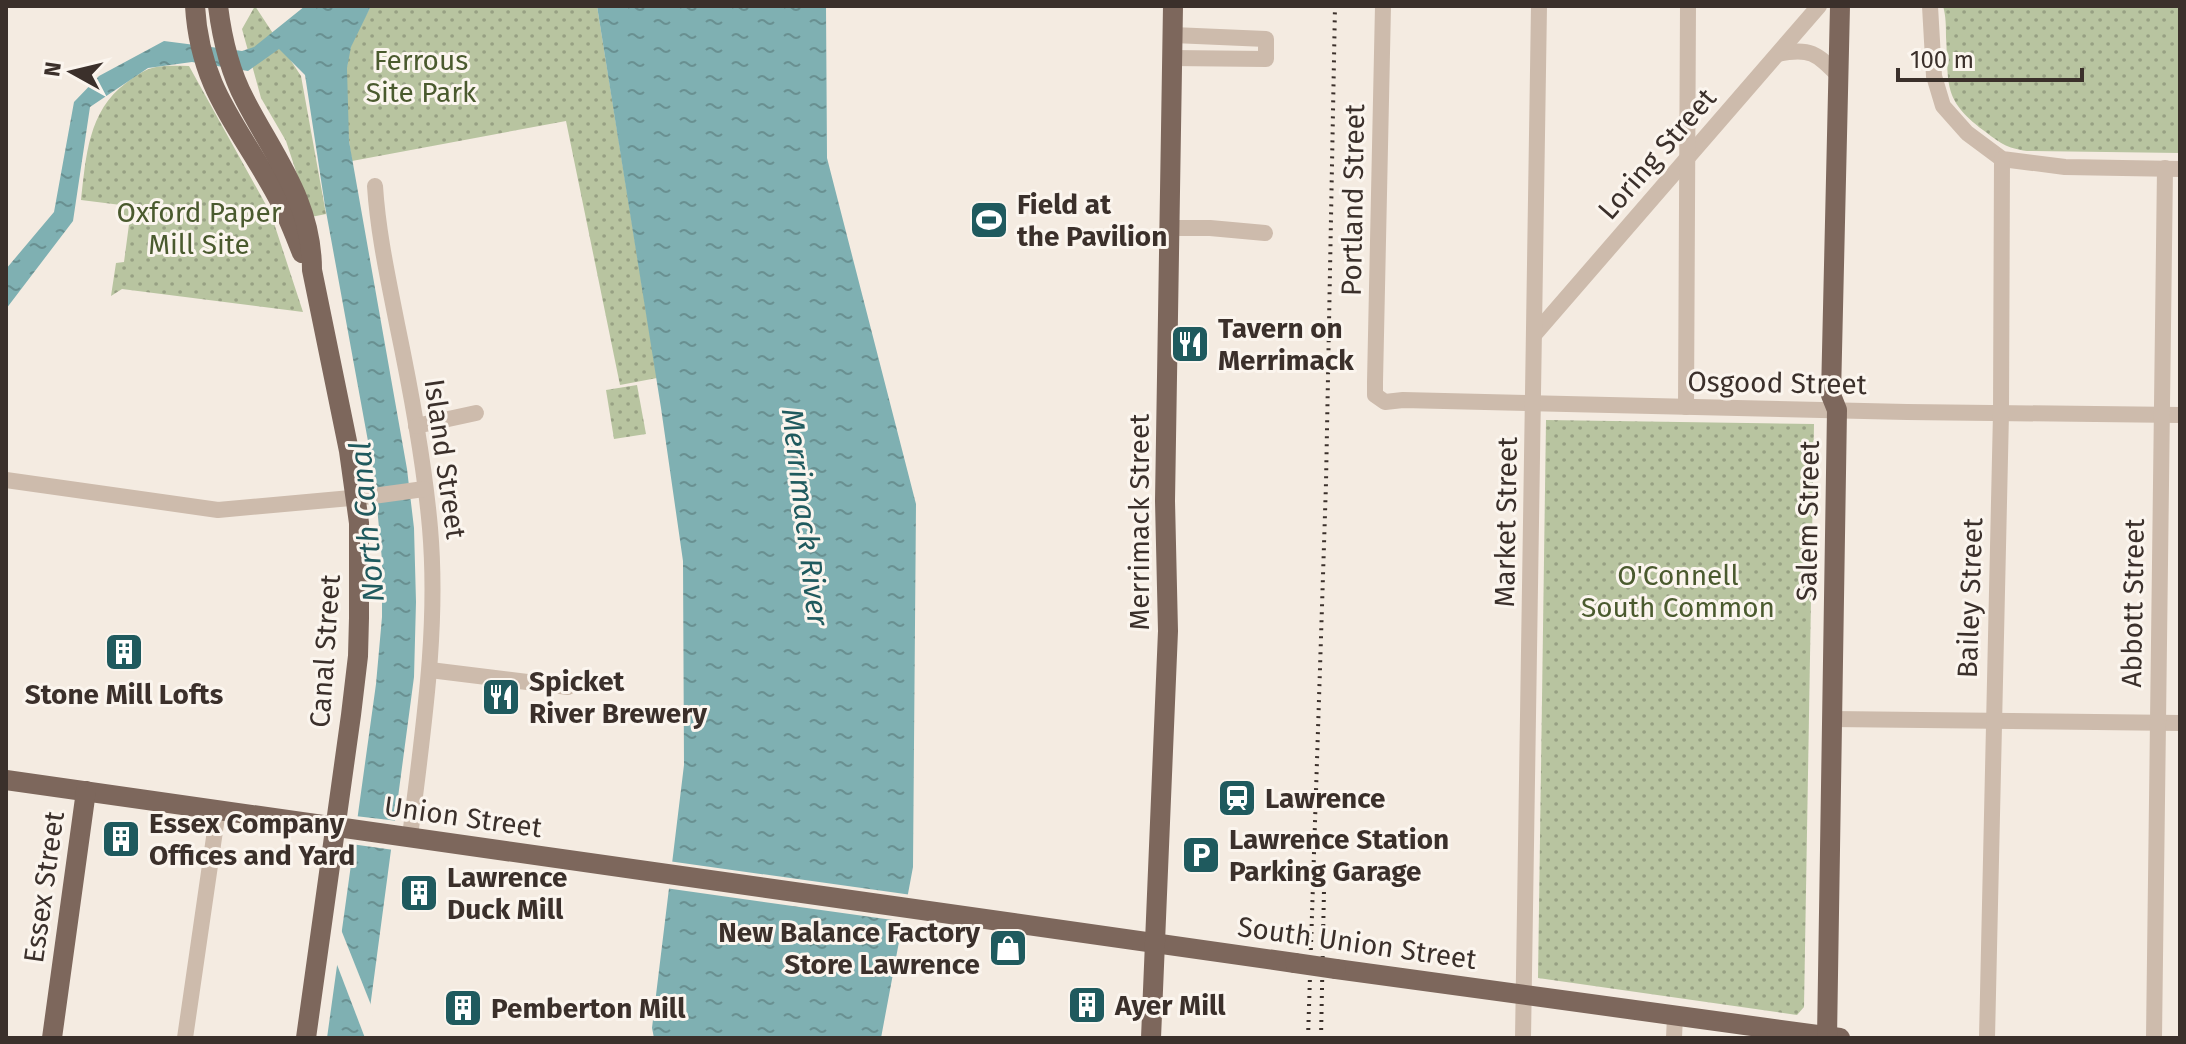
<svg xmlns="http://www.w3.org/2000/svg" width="2186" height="1044" font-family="'Fira Sans',sans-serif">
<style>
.park{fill:url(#park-dots)}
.water{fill:url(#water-ripples)}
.pier{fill:#f4ebe1}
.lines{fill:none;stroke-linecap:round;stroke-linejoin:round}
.minor{stroke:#cdbbac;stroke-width:16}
.major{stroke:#7d675c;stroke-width:20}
.rail{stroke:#3b302b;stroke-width:4;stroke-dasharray:2 6;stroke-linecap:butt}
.major-bridge{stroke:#7d675c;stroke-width:20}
.labels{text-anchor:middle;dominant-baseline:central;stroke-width:6;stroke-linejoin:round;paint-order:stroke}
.park-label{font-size:28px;fill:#4a5a2e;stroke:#fbf5ee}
.street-label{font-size:28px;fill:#3b302b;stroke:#fbf5ee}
.poi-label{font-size:28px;font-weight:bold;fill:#3b302b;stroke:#fbf5ee;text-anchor:start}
.water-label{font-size:30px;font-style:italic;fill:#1f5a5e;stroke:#fbf5ee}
</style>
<defs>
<pattern id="park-dots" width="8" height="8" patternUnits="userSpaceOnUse" patternTransform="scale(2)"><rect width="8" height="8" fill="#b8c4a0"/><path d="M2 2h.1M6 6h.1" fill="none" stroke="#97a083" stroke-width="1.8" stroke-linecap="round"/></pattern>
<pattern id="water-ripples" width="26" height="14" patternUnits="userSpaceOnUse" patternTransform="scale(2)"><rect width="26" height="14" fill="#7fb0b2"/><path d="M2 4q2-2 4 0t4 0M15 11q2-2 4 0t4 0" fill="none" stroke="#699091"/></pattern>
</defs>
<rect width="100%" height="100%" fill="#f4ebe1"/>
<g class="park">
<polygon points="255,6 301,76 326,214 311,217 286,141 261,98 242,29"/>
<path d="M371,6H597L657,378L620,385L566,121L352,161C347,133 342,73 351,46C356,33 364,19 371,6Z"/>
<path d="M1943,6H2180V153L2027,151C2006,148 2000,143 1983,130C1942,99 1949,84 1946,37C1946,27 1946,16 1943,6Z"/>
<path d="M189,66L271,214L303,312L122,289L111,296L116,263L124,262L130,217L122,214L121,205L81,200C86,157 88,111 126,83C134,77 142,71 152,68C163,65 177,66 189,66Z"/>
<polygon points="637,385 646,434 614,439 606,390"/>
<polygon points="1546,420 1814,424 1804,1007 1797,1015 1538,978"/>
</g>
<g class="water">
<polygon points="305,6 371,6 351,47 347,68 349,141 407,469 414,528 416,602 414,677 366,1038 327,1038 376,684 382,617 382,560 374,474 325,206 305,75 279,49 248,71 192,62 148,68 90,107 73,221 6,309 6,269 54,212 74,102 99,76 164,41 242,51 254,47"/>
<polygon points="597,6 826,6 827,158 916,504 913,867 881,1038 654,1038 652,1028 684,765 683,561 661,408"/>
</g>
<g class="pier">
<polygon points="355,816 398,821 394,850 351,844"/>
<polygon points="668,861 912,895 907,922 665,888"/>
<polygon points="340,927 373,1010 369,1038 365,1038 336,962"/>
</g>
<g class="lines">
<g class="minor">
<polyline points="1383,6 1375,382 1375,395 1385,402 1403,400 1907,412 2180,415"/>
<polyline points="1930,6 1934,76 1943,106 1967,133 2002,159 2065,167 2180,169"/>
<path d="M1778,54C1811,47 1817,54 1840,77"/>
<polyline points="1172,58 1266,59 1266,39 1173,35"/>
<path d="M375,186C378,233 388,278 397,324C411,391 424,460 430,528C439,632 422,735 410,837"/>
<polyline points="1169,228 1210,228 1265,233"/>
<polyline points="1534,335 1819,6"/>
<polyline points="1686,407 1688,6"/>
<polyline points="416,426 476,413"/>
<polyline points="6,480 218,510 373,496 424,489"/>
<polyline points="430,670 568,687"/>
<polyline points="1832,719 2180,723"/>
<polyline points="185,1038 218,810"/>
<polyline points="1523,1038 1539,6"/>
<polyline points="1674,1038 1675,1016"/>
<polyline points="1987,1038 2001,413 2002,159"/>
<polyline points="2154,1038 2165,168"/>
</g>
<g class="major">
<path d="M195,6C200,90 240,127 277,196C287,214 294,233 302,253"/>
<path d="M218,6C222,38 230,72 245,100C275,158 312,202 312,270L349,451L359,523V618L358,656L351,715L306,1038"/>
<polyline points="6,780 1295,963"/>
<polyline points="1336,969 1840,1038"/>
<polyline points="52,1038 86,791"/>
<polyline points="1151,1038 1168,631 1165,501 1173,6"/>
<polyline points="1827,1038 1837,410 1831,395 1840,6"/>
</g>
<g class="rail">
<polyline points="1308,1038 1326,483 1335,6"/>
<polyline points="1321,1038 1324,890"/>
</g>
<polyline class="major-bridge" points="1295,963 1336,969"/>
</g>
<defs>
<g id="stadium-square" transform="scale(2)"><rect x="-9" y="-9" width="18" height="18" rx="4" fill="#1f5a5e" stroke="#fbf5ee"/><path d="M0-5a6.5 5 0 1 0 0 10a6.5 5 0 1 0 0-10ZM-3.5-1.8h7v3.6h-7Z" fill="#fff"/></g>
<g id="restaurant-square" transform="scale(2)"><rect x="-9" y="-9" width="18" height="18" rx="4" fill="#1f5a5e" stroke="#fbf5ee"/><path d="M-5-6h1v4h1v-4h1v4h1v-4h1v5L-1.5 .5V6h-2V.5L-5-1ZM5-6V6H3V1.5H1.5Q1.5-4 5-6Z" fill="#fff"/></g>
<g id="building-square" transform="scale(2)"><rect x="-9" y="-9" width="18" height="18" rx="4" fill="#1f5a5e" stroke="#fbf5ee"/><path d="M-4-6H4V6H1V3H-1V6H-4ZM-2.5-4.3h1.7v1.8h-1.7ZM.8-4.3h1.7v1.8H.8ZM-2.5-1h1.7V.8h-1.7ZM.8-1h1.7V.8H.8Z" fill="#fff"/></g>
<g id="station-square" transform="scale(2)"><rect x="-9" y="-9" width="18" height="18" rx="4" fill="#1f5a5e" stroke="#fbf5ee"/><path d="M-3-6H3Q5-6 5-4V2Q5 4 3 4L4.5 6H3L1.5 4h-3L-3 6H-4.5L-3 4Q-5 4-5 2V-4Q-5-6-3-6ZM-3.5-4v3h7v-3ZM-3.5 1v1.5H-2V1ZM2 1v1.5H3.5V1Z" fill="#fff"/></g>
<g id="parking-square" transform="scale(2)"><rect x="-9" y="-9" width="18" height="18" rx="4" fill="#1f5a5e" stroke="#fbf5ee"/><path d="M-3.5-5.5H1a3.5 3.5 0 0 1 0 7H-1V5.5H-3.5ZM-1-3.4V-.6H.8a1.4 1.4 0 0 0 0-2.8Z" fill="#fff"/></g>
<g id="shop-square" transform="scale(2)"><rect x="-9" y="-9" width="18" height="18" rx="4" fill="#1f5a5e" stroke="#fbf5ee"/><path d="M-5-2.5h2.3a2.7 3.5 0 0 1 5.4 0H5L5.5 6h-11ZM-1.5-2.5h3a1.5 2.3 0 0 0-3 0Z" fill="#fff"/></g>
</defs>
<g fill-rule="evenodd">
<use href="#stadium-square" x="989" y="220"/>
<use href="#restaurant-square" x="1190" y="344"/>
<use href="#building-square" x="124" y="652"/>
<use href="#restaurant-square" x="501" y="697"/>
<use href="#station-square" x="1237" y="798"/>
<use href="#building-square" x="121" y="839"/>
<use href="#parking-square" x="1201" y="855"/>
<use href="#building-square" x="419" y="893"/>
<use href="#shop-square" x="1008" y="948"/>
<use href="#building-square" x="1087" y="1005"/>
<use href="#building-square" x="463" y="1008"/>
</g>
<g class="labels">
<g class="park-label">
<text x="421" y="60">Ferrous<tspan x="421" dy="32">Site Park</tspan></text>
<text x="199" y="212">Oxford Paper<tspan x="199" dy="32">Mill Site</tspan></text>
<text x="1678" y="575">O'Connell<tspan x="1678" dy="32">South Common</tspan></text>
</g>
<g class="street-label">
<text transform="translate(1657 154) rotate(-49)">Loring Street</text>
<text transform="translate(1353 200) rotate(-89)">Portland Street</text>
<text transform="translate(1777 383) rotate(1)">Osgood Street</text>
<text transform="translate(445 459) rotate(82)">Island Street</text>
<text transform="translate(1808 521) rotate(-89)">Salem Street</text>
<text transform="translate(1139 522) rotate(-90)">Merrimack Street</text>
<text transform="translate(1506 522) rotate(-89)">Market Street</text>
<text transform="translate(1970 598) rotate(-88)">Bailey Street</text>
<text transform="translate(2133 603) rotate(-89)">Abbott Street</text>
<text transform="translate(325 651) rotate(-86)">Canal Street</text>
<text transform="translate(463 817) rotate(8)">Union Street</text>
<text transform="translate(44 887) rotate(-82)">Essex Street</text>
<text transform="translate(1357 943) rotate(8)">South Union Street</text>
</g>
<g class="poi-label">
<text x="1017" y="204">Field at<tspan x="1017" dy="32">the Pavilion</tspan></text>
<text x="1218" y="328">Tavern on<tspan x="1218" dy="32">Merrimack</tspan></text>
<text x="529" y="681">Spicket<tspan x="529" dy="32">River Brewery</tspan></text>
<text x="124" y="694" text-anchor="middle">Stone Mill Lofts</text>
<text x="1265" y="798">Lawrence</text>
<text x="149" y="823">Essex Company<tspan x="149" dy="32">Offices and Yard</tspan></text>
<text x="1229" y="839">Lawrence Station<tspan x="1229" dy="32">Parking Garage</tspan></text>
<text x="447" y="877">Lawrence<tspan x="447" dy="32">Duck Mill</tspan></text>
<text x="980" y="932" text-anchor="end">New Balance Factory<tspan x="980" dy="32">Store Lawrence</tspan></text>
<text x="1115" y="1005">Ayer Mill</text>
<text x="491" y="1008">Pemberton Mill</text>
</g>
<g class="water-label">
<text transform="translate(805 517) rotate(83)">Merrimack River</text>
<text transform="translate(367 522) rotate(-95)">North Canal</text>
</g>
</g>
<rect width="2186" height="1044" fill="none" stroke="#3b302b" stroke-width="16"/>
<g transform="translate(72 72) rotate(278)" stroke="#fbf5ee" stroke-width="6" paint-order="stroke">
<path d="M0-6L14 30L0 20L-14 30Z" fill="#3b302b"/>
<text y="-12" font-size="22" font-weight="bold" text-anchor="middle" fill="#3b302b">N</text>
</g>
<path d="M1898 68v12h184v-12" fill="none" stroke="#3b302b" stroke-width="4"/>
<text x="1910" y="68" font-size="24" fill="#3b302b" stroke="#fbf5ee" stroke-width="6" paint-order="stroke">100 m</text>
</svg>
